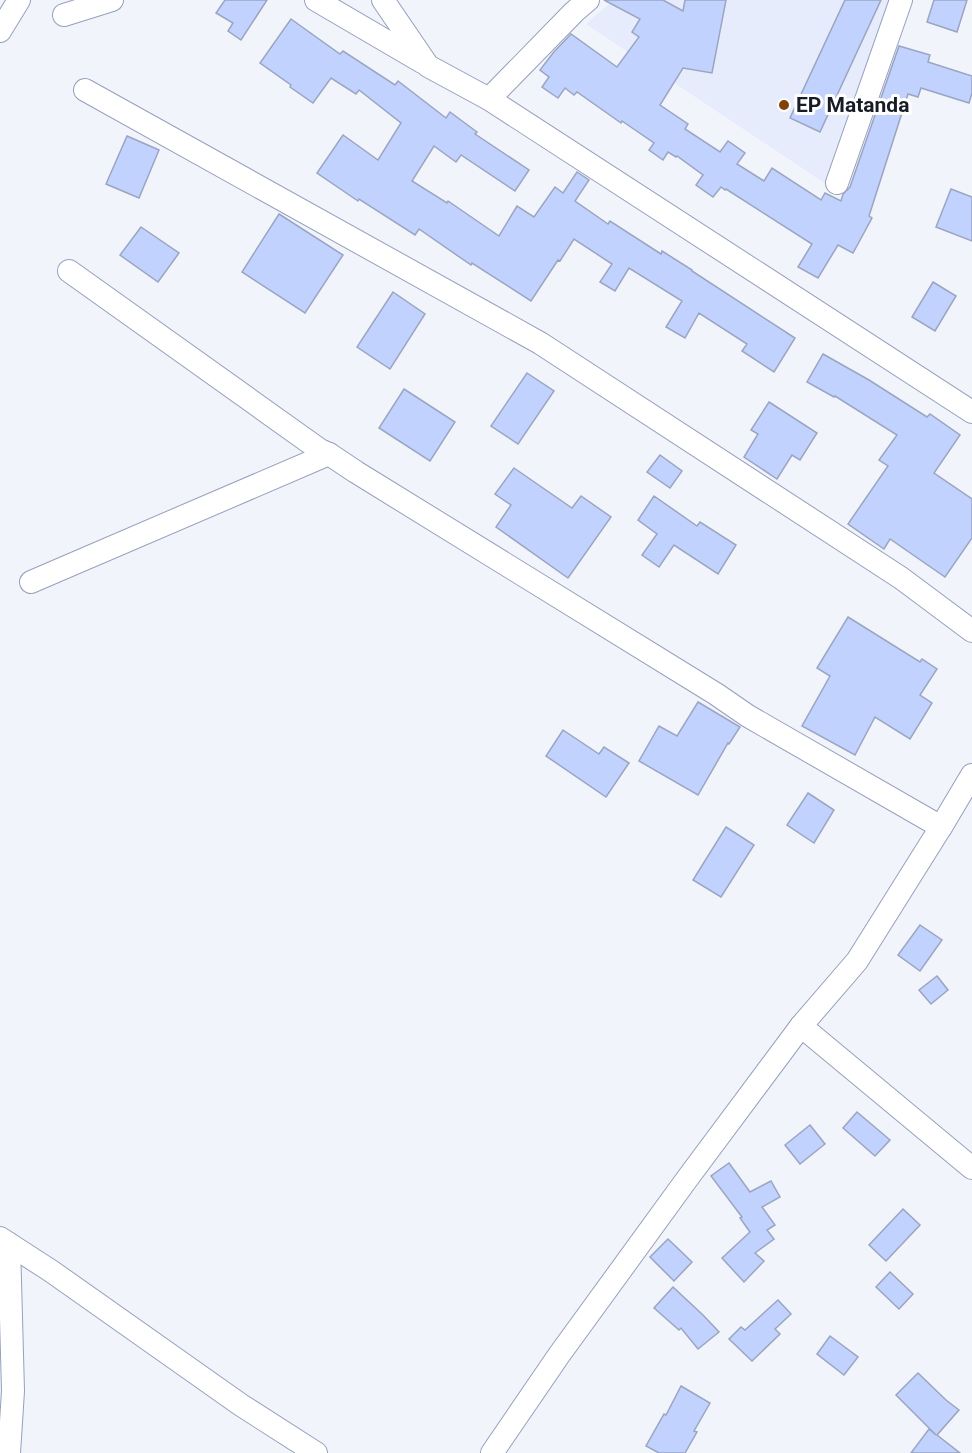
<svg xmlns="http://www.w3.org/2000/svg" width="972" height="1453" font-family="Roboto,sans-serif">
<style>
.built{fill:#e6ecfb}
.building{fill:#c2d2fe;stroke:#9aa5c2;stroke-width:1.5}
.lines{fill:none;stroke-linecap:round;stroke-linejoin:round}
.street-casing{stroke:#95a0bd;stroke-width:24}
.street{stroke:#fff;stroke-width:22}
.poi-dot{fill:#824207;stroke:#fff;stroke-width:2}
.labels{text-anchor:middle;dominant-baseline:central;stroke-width:6;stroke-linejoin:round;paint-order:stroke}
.poi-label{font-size:21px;font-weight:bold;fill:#181c27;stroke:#fff;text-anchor:start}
</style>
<rect width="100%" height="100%" fill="#f1f4fa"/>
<polygon class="built" points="614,0 901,0 829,186 586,24"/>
<g class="building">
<polygon points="225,0 267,0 241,40 228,31 233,23 216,13"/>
<polygon points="604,0 663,0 683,11 685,0 726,0 712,73 683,68 660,105 688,124 685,129 720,152 728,141 745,153 737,164 764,181 772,168 821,200 825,193 841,201 843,194 850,187 899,46 930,55 928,62 972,76 972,93 969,103 921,88 918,97 908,94 869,216 872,218 853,253 838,245 818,278 798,267 812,244 726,189 725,190 721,187 713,197 696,185 703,175 677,156 676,157 668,152 663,160 649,150 654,143 622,121 621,123 577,92 574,95 565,88 558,98 542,87 549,77 540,70 553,53 571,34 617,67 639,37 632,32 640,19"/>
<polygon points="845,0 881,0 820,132 790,118"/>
<polygon points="934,0 967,0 957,32 927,22"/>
<polygon points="291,19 340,54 343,51 395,85 398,81 446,118 450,112 477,132 475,134 529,170 515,191 461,155 456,162 434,146 412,181 447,203 448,201 499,236 517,206 534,217 555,187 563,193 577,172 589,180 575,201 608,224 610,221 661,254 662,251 692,270 692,271 795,338 774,372 742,351 747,344 699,313 685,338 666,327 682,301 629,268 615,291 600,282 612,264 574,239 560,261 558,260 531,301 472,263 471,265 419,229 415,235 359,199 358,201 317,173 343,135 378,160 401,123 359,90 356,94 331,78 313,103 290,87 291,85 260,63"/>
<polygon points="127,136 159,150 139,198 106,184"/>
<polygon points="951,189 972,197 972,241 936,227"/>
<polygon points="279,214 343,255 305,313 242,272"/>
<polygon points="141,227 179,253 158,282 120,255"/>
<polygon points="933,282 956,296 935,331 912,317"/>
<polygon points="393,292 425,314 390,369 357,347"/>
<polygon points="823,354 869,380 927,417 930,414 960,435 934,473 972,499 972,538 945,577 890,539 884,549 848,524 888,466 879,460 897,435 835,396 834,397 807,382"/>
<polygon points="527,373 554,391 518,444 491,426"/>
<polygon points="404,389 455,422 430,461 379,428"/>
<polygon points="769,402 817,433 800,460 792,455 777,479 744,457 758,434 751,430"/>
<polygon points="660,455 682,471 670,488 647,472"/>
<polygon points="514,468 572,508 581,496 611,517 568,578 496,527 511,505 495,494"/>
<polygon points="654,496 697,526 700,522 736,545 718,574 674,545 659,567 642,555 657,534 638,520"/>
<polygon points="848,617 920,662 922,659 937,669 920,695 932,703 910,739 875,717 855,755 802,726 830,676 817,668"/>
<polygon points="698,702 740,727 729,744 728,743 698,795 639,761 659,726 677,736"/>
<polygon points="563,730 599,754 604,747 629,763 606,797 546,756"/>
<polygon points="808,793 834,810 814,843 787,825"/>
<polygon points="726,827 754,845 721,897 693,880"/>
<polygon points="920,925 942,940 920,971 898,955"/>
<polygon points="937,976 948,990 931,1004 919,990"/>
<polygon points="857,1112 890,1140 875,1156 843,1128"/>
<polygon points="810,1125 825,1144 800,1164 785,1145"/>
<polygon points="729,1163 750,1192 771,1181 780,1197 762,1207 775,1225 767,1230 774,1239 755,1253 764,1261 744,1282 722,1258 750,1232 740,1218 742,1217 711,1176"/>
<polygon points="903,1209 920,1225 886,1261 869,1245"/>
<polygon points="668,1239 692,1262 674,1281 650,1257"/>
<polygon points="890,1272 913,1294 899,1309 876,1287"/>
<polygon points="673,1287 703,1315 719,1332 698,1349 681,1328 679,1330 654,1308"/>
<polygon points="778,1300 791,1314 775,1329 780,1334 752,1361 729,1339 741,1327 745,1330"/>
<polygon points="830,1336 858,1357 844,1375 817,1354"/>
<polygon points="918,1373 946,1400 959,1410 937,1435 960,1453 911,1453 929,1429 936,1435 896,1395"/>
<polygon points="681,1386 710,1403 694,1431 697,1432 685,1453 659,1453 646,1446 664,1414 666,1415"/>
</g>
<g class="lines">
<g class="street-casing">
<g id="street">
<polyline points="316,0 422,62"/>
<polyline points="383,0 428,66 489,99 972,412"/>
<polyline points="64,15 112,0"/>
<polyline points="0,31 19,0"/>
<polyline points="85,90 540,343 901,578 972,631"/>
<polyline points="489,99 574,12 588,0"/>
<polyline points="837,183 901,0"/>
<polyline points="69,271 320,450 329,454 356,472 716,694 748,716 941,827"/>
<polyline points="31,582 329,454"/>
<polyline points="801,1026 972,1168"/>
<polyline points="0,1238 51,1271 241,1405 316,1453"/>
<polyline points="9,1453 13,1391 9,1244"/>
<polyline points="492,1453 559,1355 687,1179 801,1026 857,961 941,827 972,775"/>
</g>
</g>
<use href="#street" class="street"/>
</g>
<circle class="poi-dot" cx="784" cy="105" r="6"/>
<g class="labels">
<g class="poi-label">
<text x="796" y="105">EP Matanda</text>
</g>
</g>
</svg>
